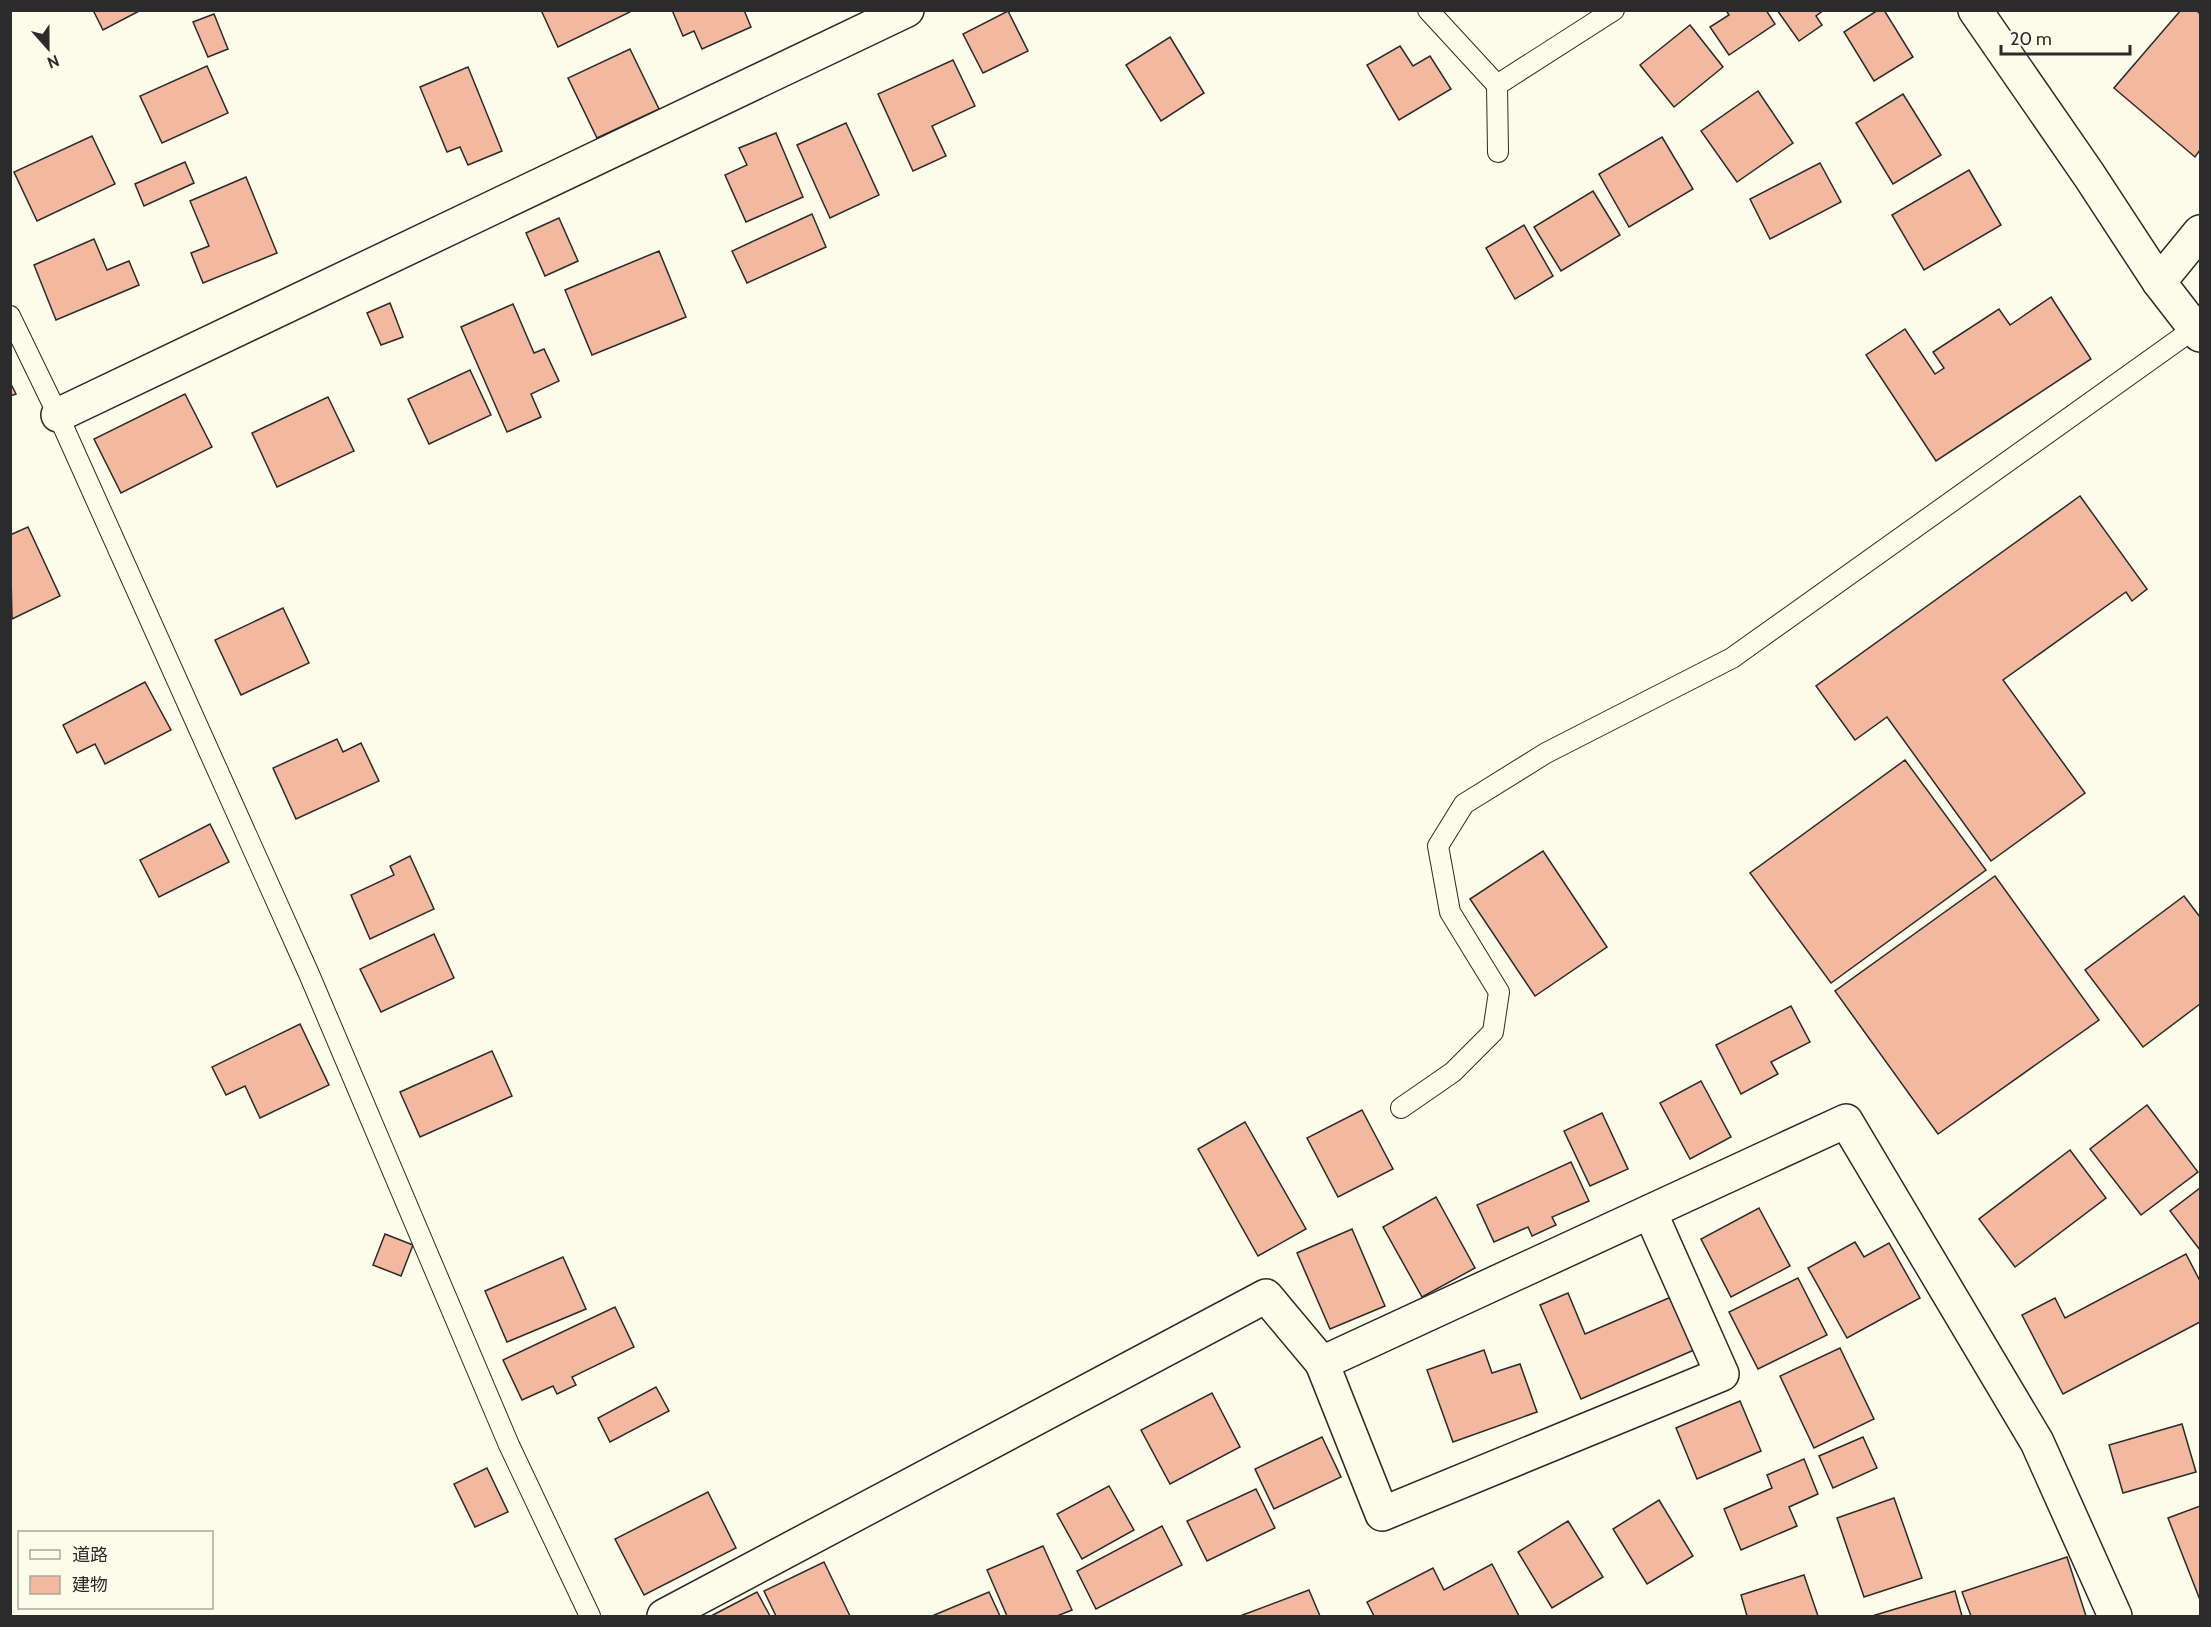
<svg xmlns="http://www.w3.org/2000/svg" width="2211" height="1627" font-family="Cabin,'Noto Sans JP',sans-serif">
<style>
.building{fill:#f2b8a0;stroke:#2b2b2b;stroke-width:1.5}
.lines{fill:none;stroke-linecap:round;stroke-linejoin:round}
.lane-casing{stroke:#2b2b2b;stroke-width:22}
.street-casing{stroke:#2b2b2b;stroke-width:36}
.secondary-casing{stroke:#2b2b2b;stroke-width:36}
.lane{stroke:#fdfbea;stroke-width:20}
.street{stroke:#fdfbea;stroke-width:33}
.secondary{stroke:#fdfbea;stroke-width:33}
</style>
<rect width="100%" height="100%" fill="#fdfbea"/>
<g class="building">
<polygon points="93,10 141,10 103,30"/>
<polygon points="541,10 629,10 630,12 558,47"/>
<polygon points="672,10 744,10 751,27 702,49 694,31 683,36"/>
<polygon points="1726,10 1766,10 1775,24 1729,55 1710,27 1729,15"/>
<polygon points="1777,10 1824,10 1816,16 1822,25 1799,41"/>
<polygon points="1878,10 1884,10 1913,57 1874,81 1844,32"/>
<polygon points="2181,10 2196,10 2200,14 2200,150 2195,157 2114,88"/>
<polygon points="1008,11 1028,51 983,73 963,34"/>
<polygon points="214,14 228,49 208,57 193,22"/>
<polygon points="1690,25 1723,67 1674,107 1640,65"/>
<polygon points="1170,37 1204,93 1161,121 1126,65"/>
<polygon points="1400,46 1413,66 1430,56 1451,89 1399,120 1367,65"/>
<polygon points="630,49 659,109 597,138 568,78"/>
<polygon points="953,60 975,106 932,126 946,156 913,171 878,94"/>
<polygon points="207,66 228,113 162,143 140,96"/>
<polygon points="468,67 502,151 468,165 460,147 447,152 420,87"/>
<polygon points="1758,91 1793,143 1737,182 1701,131"/>
<polygon points="1903,94 1941,155 1893,184 1856,123"/>
<polygon points="846,123 879,195 830,218 797,145"/>
<polygon points="776,133 803,197 746,222 725,175 747,165 739,148"/>
<polygon points="92,136 115,184 37,221 14,172"/>
<polygon points="1662,137 1693,189 1629,227 1599,174"/>
<polygon points="185,162 194,183 144,206 135,184"/>
<polygon points="1820,163 1841,202 1770,239 1750,199"/>
<polygon points="1969,170 2001,225 1924,270 1892,215"/>
<polygon points="246,177 277,253 203,283 191,253 209,246 190,201"/>
<polygon points="1593,191 1620,235 1561,271 1534,227"/>
<polygon points="812,214 826,247 747,283 732,251"/>
<polygon points="559,218 578,261 545,276 526,233"/>
<polygon points="1524,225 1553,276 1515,299 1486,248"/>
<polygon points="94,239 107,270 129,261 139,285 56,320 34,265"/>
<polygon points="659,251 686,317 592,355 565,290"/>
<polygon points="2051,297 2091,359 1936,461 1866,355 1905,329 1935,374 1944,368 1933,352 1999,309 2010,325"/>
<polygon points="390,303 403,337 381,345 367,313"/>
<polygon points="513,304 534,353 544,349 559,381 531,394 541,417 507,432 461,327"/>
<polygon points="470,370 491,415 429,444 408,399"/>
<polygon points="10,382 16,394 10,396"/>
<polygon points="185,394 212,447 121,493 94,439"/>
<polygon points="328,397 354,451 277,487 252,433"/>
<polygon points="2080,496 2147,589 2132,601 2126,592 2003,680 2085,793 1991,861 1887,717 1855,740 1816,686"/>
<polygon points="28,527 60,596 12,619 10,535"/>
<polygon points="283,608 309,663 241,695 215,640"/>
<polygon points="145,682 171,730 105,764 95,744 77,753 63,725"/>
<polygon points="337,739 343,752 361,743 379,781 296,819 273,768"/>
<polygon points="1905,760 1986,870 1831,983 1750,873"/>
<polygon points="210,824 229,862 159,897 140,860"/>
<polygon points="1543,851 1607,947 1535,996 1470,899"/>
<polygon points="410,856 434,909 370,939 351,895 394,875 390,866"/>
<polygon points="1995,876 2099,1020 1938,1134 1835,991"/>
<polygon points="2184,896 2200,917 2200,1004 2143,1047 2085,970"/>
<polygon points="434,934 454,978 381,1012 360,969"/>
<polygon points="1791,1006 1810,1042 1771,1062 1778,1074 1741,1094 1716,1045"/>
<polygon points="300,1024 329,1085 260,1118 245,1086 226,1095 212,1067"/>
<polygon points="492,1051 512,1096 420,1137 400,1092"/>
<polygon points="1701,1081 1731,1137 1690,1159 1660,1103"/>
<polygon points="2147,1105 2198,1172 2141,1215 2090,1149"/>
<polygon points="1362,1110 1393,1169 1338,1197 1307,1138"/>
<polygon points="1602,1113 1628,1169 1590,1186 1564,1131"/>
<polygon points="1245,1122 1306,1229 1258,1256 1198,1149"/>
<polygon points="2070,1150 2106,1198 2015,1267 1979,1219"/>
<polygon points="1571,1162 1589,1201 1552,1217 1556,1225 1532,1236 1528,1227 1494,1242 1477,1205"/>
<polygon points="2200,1188 2200,1250 2170,1211"/>
<polygon points="1436,1197 1475,1268 1422,1297 1383,1227"/>
<polygon points="1759,1208 1790,1266 1731,1297 1701,1239"/>
<polygon points="1352,1229 1385,1306 1330,1329 1297,1253"/>
<polygon points="385,1234 413,1245 401,1276 373,1265"/>
<polygon points="1855,1242 1864,1257 1889,1243 1920,1298 1847,1338 1808,1268"/>
<polygon points="2186,1254 2200,1281 2200,1322 2063,1394 2022,1315 2055,1298 2065,1318"/>
<polygon points="563,1257 586,1309 507,1342 485,1291"/>
<polygon points="1798,1278 1827,1335 1758,1369 1729,1312"/>
<polygon points="1568,1293 1585,1334 1671,1297 1694,1350 1581,1399 1540,1305"/>
<polygon points="615,1307 634,1347 572,1377 576,1385 557,1394 553,1386 522,1400 503,1360"/>
<polygon points="1840,1348 1874,1419 1814,1448 1780,1376"/>
<polygon points="1484,1350 1492,1373 1520,1364 1537,1412 1453,1442 1427,1370"/>
<polygon points="656,1387 669,1411 610,1442 598,1418"/>
<polygon points="1212,1393 1240,1447 1170,1484 1141,1430"/>
<polygon points="1740,1401 1761,1451 1697,1479 1676,1428"/>
<polygon points="2182,1424 2196,1472 2123,1493 2109,1445"/>
<polygon points="1322,1437 1341,1477 1274,1509 1255,1469"/>
<polygon points="1863,1437 1877,1468 1833,1488 1819,1456"/>
<polygon points="1804,1459 1818,1494 1789,1507 1797,1526 1741,1550 1724,1509 1772,1488 1767,1475"/>
<polygon points="487,1468 508,1512 475,1527 454,1484"/>
<polygon points="1109,1486 1134,1530 1082,1559 1057,1514"/>
<polygon points="1256,1489 1275,1528 1207,1561 1187,1521"/>
<polygon points="708,1492 736,1548 644,1595 615,1539"/>
<polygon points="1894,1498 1922,1578 1864,1597 1837,1518"/>
<polygon points="1659,1500 1693,1556 1647,1584 1613,1529"/>
<polygon points="2200,1506 2200,1600 2168,1518"/>
<polygon points="1568,1521 1603,1577 1552,1608 1518,1552"/>
<polygon points="1162,1526 1182,1565 1096,1609 1077,1571"/>
<polygon points="1043,1546 1072,1610 1057,1616 1007,1616 987,1570"/>
<polygon points="2067,1557 2086,1616 1971,1616 1962,1592"/>
<polygon points="824,1562 850,1616 776,1616 764,1591"/>
<polygon points="1492,1564 1519,1616 1374,1616 1367,1602 1433,1568 1444,1590"/>
<polygon points="1804,1575 1818,1616 1747,1616 1741,1595"/>
<polygon points="1309,1590 1320,1616 1240,1616"/>
<polygon points="1955,1591 1962,1616 1872,1616"/>
<polygon points="757,1592 770,1616 711,1616"/>
<polygon points="989,1592 1000,1616 932,1616"/>
</g>
<g class="lines">
<g class="lane-casing">
<g id="lane">
<polyline points="1428,10 1497,85 1614,10"/>
<polyline points="1497,85 1498,152"/>
<polyline points="10,316 58,415 309,974 509,1445 590,1616"/>
<polyline points="1401,1108 1453,1072 1493,1032 1499,992 1450,912 1438,846 1464,804 1546,753 1732,658 2195,328"/>
</g>
</g>
<g class="street-casing">
<g id="street">
<polyline points="2159,282 2200,232"/>
<polyline points="58,415 907,10"/>
<polyline points="1322,1363 1382,1514 1722,1374 1650,1212"/>
<polyline points="664,1616 1266,1296 1322,1363 1846,1121 2037,1442 2115,1616"/>
</g>
</g>
<g class="secondary-casing">
<polyline id="secondary" points="1975,10 2089,175 2159,282 2200,335"/>
</g>
<use href="#lane" class="lane"/>
<use href="#street" class="street"/>
<use href="#secondary" class="secondary"/>
</g>
<rect width="2211" height="1627" fill="none" stroke="#2b2b2b" stroke-width="24"/>
<rect x="18" y="1531" width="195" height="78" fill="#fdfbea" stroke="#a9a89e" stroke-width="1.5"/>
<rect x="30" y="1550" width="30" height="9" fill="#fdfbea" stroke="#a9a89e" stroke-width="1.5"/>
<text x="72" y="1561" font-size="18" fill="#2b2b2b">道路</text>
<rect x="30" y="1576" width="30" height="18" fill="#f2b8a0" stroke="#a9a89e" stroke-width="1.5"/>
<text x="72" y="1591" font-size="18" fill="#2b2b2b">建物</text>
<g transform="translate(48 48) rotate(159)" stroke="#fdfbea" stroke-width="4.5" paint-order="stroke">
<path d="M0-4.5L10 22L0 15L-10 22Z" fill="#2b2b2b"/>
<text y="-9" font-size="16" font-weight="bold" text-anchor="middle" fill="#2b2b2b">N</text>
</g>
<path d="M2001 45v9h129v-9" fill="none" stroke="#2b2b2b" stroke-width="3"/>
<text x="2010" y="45" font-size="18" fill="#2b2b2b" stroke="#fdfbea" stroke-width="4.5" paint-order="stroke">20 m</text>
</svg>
